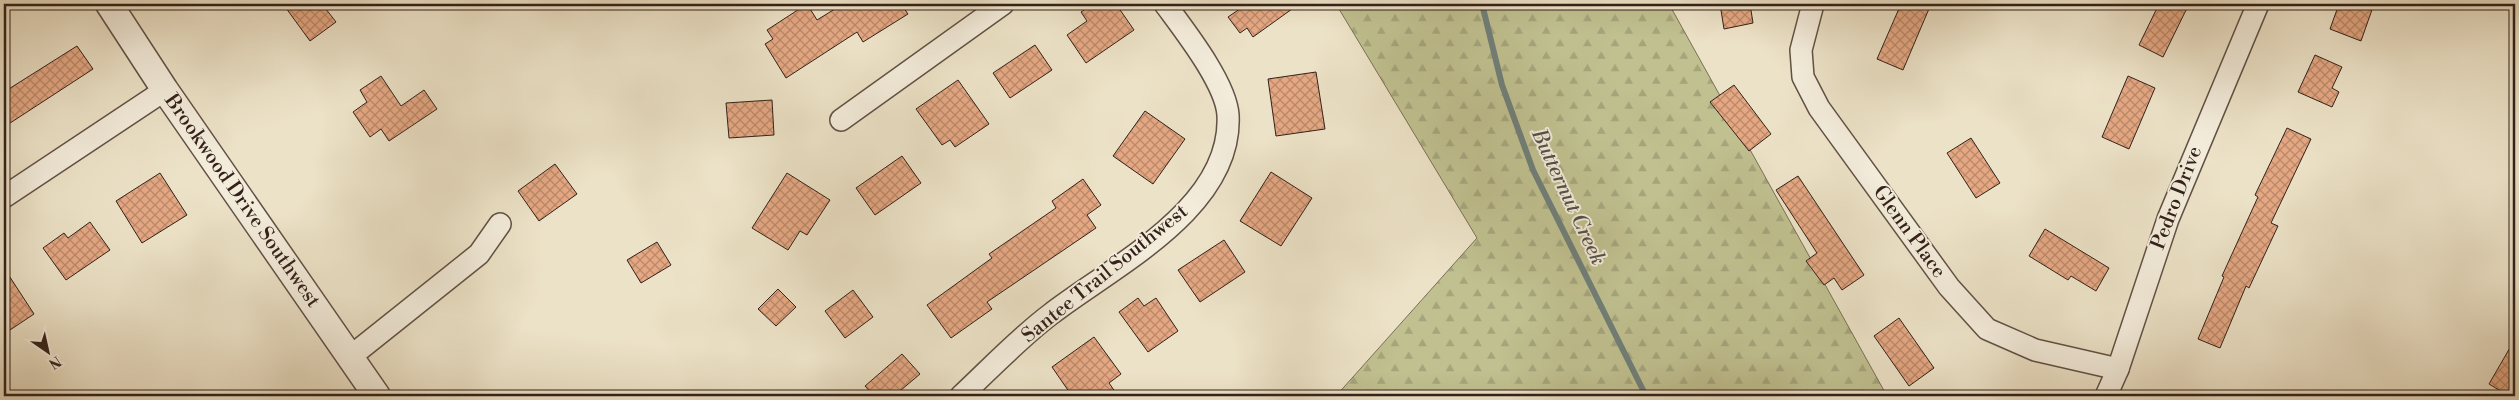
<svg xmlns="http://www.w3.org/2000/svg" width="2519" height="400" font-family="'Libre Bodoni',serif">
<style>
.forest{fill:url(#forest-firs);stroke:#7a7055}
.lines{fill:none;stroke-linecap:round;stroke-linejoin:round}
.stream{stroke:#707f79;stroke-width:6}
.building{fill:url(#building-cross-hatch);stroke:#33211a}
.minor-casing{stroke:#615145;stroke-width:24}
.tertiary-casing{stroke:#615145;stroke-width:29}
.minor{stroke:#f3ecdb;stroke-width:21}
.tertiary{stroke:#f3ecdb;stroke-width:26}
.labels{text-anchor:middle;dominant-baseline:central;stroke-width:4;stroke-linejoin:round;paint-order:stroke}
.street-label{font-size:20px;fill:#33211a;stroke:#f3ecdb}
.water-label{font-size:21px;font-style:italic;fill:#52504a;stroke:#f3ecdb}
</style>
<defs>
<pattern id="forest-firs" width="22" height="20" patternUnits="userSpaceOnUse" patternTransform="scale(1.25)"><rect width="22" height="20" fill="#c0c090"/><path d="M5 1l3.5 6h-7zM16 11l3.5 6h-7z" fill="#a5a57c"/></pattern>
<pattern id="building-cross-hatch" width="8" height="8" patternUnits="userSpaceOnUse" patternTransform="scale(1.25)"><rect width="8" height="8" fill="#e5a883"/><path d="M0 0l8 8M0 8l8-8" fill="none" stroke="#ba886a"/></pattern>
</defs>
<rect width="100%" height="100%" fill="#ece2c7"/>
<filter id="stains"><feTurbulence type="fractalNoise" baseFrequency=".004" numOctaves="4"/><feColorMatrix values="0 0 0 0 .2 0 0 0 0 .09 0 0 0 0 .02 0 0 0 .5 -.17"/></filter>
<radialGradient id="worn" r=".72"><stop offset=".6" stop-color="#630" stop-opacity="0"/><stop offset="1" stop-color="#630" stop-opacity=".3"/></radialGradient>
<polygon class="forest" points="1336,4 1669,4 1887,396 1336,396 1477,238"/>
<g class="lines">
<polyline class="stream" points="1482,4 1502,85 1533,170 1646,396"/>
</g>
<g class="building">
<polygon points="283,4 322,4 336,22 310,41"/>
<polygon points="807,4 817,20 843,4 901,4 908,14 863,42 857,32 786,78 765,44 773,39 767,30"/>
<polygon points="1093,4 1116,4 1134,30 1086,63 1067,35 1087,21 1081,12"/>
<polygon points="1247,4 1299,4 1253,37 1247,28 1240,33 1228,17"/>
<polygon points="1720,4 1750,4 1753,23 1724,29"/>
<polygon points="1901,4 1931,4 1903,70 1877,59"/>
<polygon points="2159,4 2189,4 2163,57 2139,45"/>
<polygon points="2339,4 2374,4 2361,41 2330,29"/>
<polygon points="1035,45 1052,70 1010,98 993,73"/>
<polygon points="77,46 93,69 4,127 4,92"/>
<polygon points="2315,55 2342,67 2332,88 2339,92 2332,107 2298,92"/>
<polygon points="1316,72 1325,129 1276,136 1268,79"/>
<polygon points="381,76 401,106 424,90 437,109 389,141 381,129 370,137 353,112 367,102 360,90"/>
<polygon points="2128,76 2155,88 2129,149 2102,137"/>
<polygon points="958,80 989,124 955,147 950,140 942,145 916,109"/>
<polygon points="1734,85 1771,134 1749,151 1710,102"/>
<polygon points="772,100 774,135 729,138 726,103"/>
<polygon points="1145,111 1185,139 1153,184 1113,156"/>
<polygon points="2287,128 2311,139 2271,223 2278,226 2249,288 2246,286 2220,348 2198,339 2224,277 2222,276 2258,197 2255,195"/>
<polygon points="1971,138 2000,183 1976,198 1947,153"/>
<polygon points="902,156 921,183 875,215 856,188"/>
<polygon points="555,164 577,194 539,221 518,191"/>
<polygon points="1271,172 1312,198 1281,246 1240,221"/>
<polygon points="160,173 187,215 142,243 116,201"/>
<polygon points="787,173 830,200 807,235 800,231 788,250 752,228"/>
<polygon points="1798,176 1864,275 1842,290 1834,278 1824,285 1806,261 1817,253 1776,190"/>
<polygon points="1083,179 1101,205 1087,215 1096,228 987,302 992,309 951,338 927,305 992,258 989,254 1056,208 1052,201"/>
<polygon points="90,222 110,250 66,280 43,248 64,233 68,238"/>
<polygon points="2045,229 2109,268 2096,291 2071,276 2068,280 2029,256"/>
<polygon points="1224,240 1245,272 1200,302 1178,270"/>
<polygon points="657,242 671,265 641,283 627,260"/>
<polygon points="4,268 34,314 4,334"/>
<polygon points="778,289 796,307 776,326 758,309"/>
<polygon points="853,290 873,317 845,338 825,311"/>
<polygon points="1138,298 1144,306 1156,298 1178,331 1148,352 1119,312"/>
<polygon points="1899,318 1934,368 1909,386 1874,336"/>
<polygon points="1094,337 1121,374 1109,383 1118,396 1072,396 1052,367"/>
<polygon points="2515,339 2515,396 2509,396 2489,384"/>
<polygon points="902,354 920,374 894,396 874,396 865,386"/>
</g>
<g class="lines">
<g class="minor-casing">
<g id="minor">
<polyline points="1813,4 1801,50 1803,77 1819,108 1949,287 1987,329 2035,350 2118,369"/>
<polyline points="841,120 1003,4"/>
<polyline points="4,197 165,90"/>
<polyline points="350,357 479,254 500,224"/>
<path d="M961,396C990,369 1019,338 1051,314C1113,266 1233,208 1228,115C1226,83 1184,30 1165,4"/>
<polyline points="2106,396 2118,369 2168,219 2258,4"/>
</g>
</g>
<g class="tertiary-casing">
<polyline id="tertiary" points="109,4 165,90 377,396"/>
</g>
<use href="#minor" class="minor"/>
<use href="#tertiary" class="tertiary"/>
</g>
<g class="labels">
<g class="street-label">
<text transform="translate(2177 198) rotate(-69)">Pedro Drive</text>
<text transform="translate(242 201) rotate(55)">Brookwood Drive Southwest</text>
<text transform="translate(1909 232) rotate(54)">Glenn Place</text>
<text transform="translate(1105 274) rotate(-39)">Santee Trail Southwest</text>
</g>
<g class="water-label">
<text transform="translate(1568 197) rotate(65)">Butternut Creek</text>
</g>
</g>
<rect width="2519" height="400" fill="none" stroke="#ece2c7" stroke-width="20"/>
<rect x="5" y="5" width="2509" height="390" fill="none" stroke="#33211a" stroke-width="2.5"/>
<rect x="10" y="10" width="2499" height="380" fill="none" stroke="#33211a"/>
<g transform="translate(48 352) rotate(146)" stroke="#f3ecdb" stroke-width="4" paint-order="stroke">
<path d="M0-4L9 19L0 12L-9 19Z" fill="#33211a"/>
<text y="-8" font-size="14" font-weight="bold" text-anchor="middle" fill="#33211a">N</text>
</g>
<rect width="100%" height="100%" filter="url(#stains)"/>
<rect width="100%" height="100%" fill="url(#worn)"/>
</svg>
